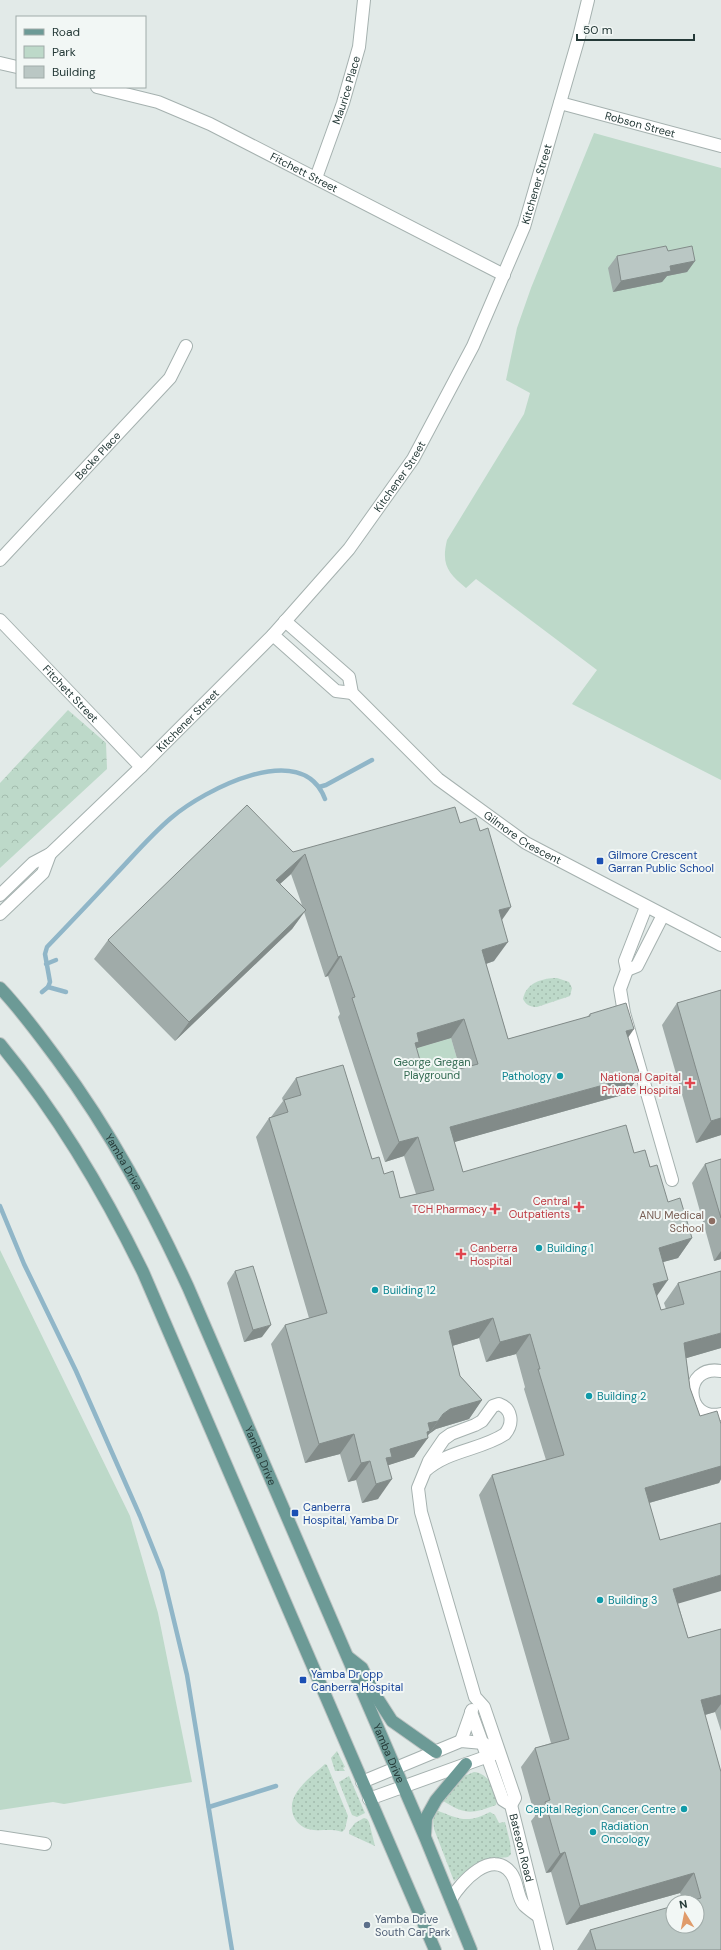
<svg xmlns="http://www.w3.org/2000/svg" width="721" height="1950" font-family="'DM Sans',sans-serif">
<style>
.grass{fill:url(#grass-dots)}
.forest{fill:url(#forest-crowns)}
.park{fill:#bdd9c9}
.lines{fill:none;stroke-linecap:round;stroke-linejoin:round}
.stream{stroke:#90b6c8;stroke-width:4.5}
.minor-casing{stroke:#a5b1af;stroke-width:14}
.major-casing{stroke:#bdc4c3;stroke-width:14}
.minor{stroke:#fff;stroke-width:12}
.major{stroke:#6c9a96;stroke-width:12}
.wall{fill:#a0aba9;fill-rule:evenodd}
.shaded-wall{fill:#828b89}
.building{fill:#bac7c4;stroke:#828b89;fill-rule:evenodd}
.transit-dot{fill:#1a4fb4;stroke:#f2f7f5;stroke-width:1.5}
.culture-dot{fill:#0f9aa8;stroke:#f2f7f5;stroke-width:1.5}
.health-dot{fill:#e0444e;stroke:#f2f7f5;stroke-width:1.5}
.education-dot{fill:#8d6e63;stroke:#f2f7f5;stroke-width:1.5}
.service-dot{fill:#5c6f8a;stroke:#f2f7f5;stroke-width:1.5}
.labels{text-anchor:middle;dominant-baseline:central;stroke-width:4;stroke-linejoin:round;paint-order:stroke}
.street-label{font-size:11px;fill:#243937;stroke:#f2f7f5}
.transit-label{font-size:11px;fill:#164399;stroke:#f2f7f5;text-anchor:start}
.park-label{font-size:11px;fill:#336a52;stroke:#f2f7f5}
.culture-label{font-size:11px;fill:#0d838f;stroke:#f2f7f5;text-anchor:start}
.health-label{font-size:11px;fill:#be3a42;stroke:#f2f7f5;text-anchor:end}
.education-label{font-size:11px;fill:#785e54;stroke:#f2f7f5;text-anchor:end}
.service-label{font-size:11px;fill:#4e5e75;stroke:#f2f7f5;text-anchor:start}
</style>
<defs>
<pattern id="grass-dots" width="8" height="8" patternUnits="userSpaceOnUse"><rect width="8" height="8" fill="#bdd9c9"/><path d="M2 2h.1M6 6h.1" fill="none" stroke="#a2bbad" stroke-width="1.8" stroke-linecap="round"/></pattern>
<pattern id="forest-crowns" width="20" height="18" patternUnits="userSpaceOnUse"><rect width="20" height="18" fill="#bdd9c9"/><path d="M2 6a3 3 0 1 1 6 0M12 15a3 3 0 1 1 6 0" fill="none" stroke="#a2bbad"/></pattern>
</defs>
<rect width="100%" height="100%" fill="#e2eae8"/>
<g class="grass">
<path d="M557,978L569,982L572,988L570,996L537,1007C530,1007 526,1005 523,999C526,983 542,978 557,978Z"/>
<polygon points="337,1751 345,1767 343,1768 345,1771 335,1771 331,1758"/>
<path d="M325,1764L327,1765L348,1816L345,1829L342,1832C331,1828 319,1832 308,1829C302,1827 297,1823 294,1817C284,1795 311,1777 325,1764Z"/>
<path d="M474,1772C488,1773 500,1792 496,1805C471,1814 466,1815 443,1801L464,1776Z"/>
<polygon points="349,1776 365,1813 357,1817 352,1815 339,1782"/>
<path d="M436,1810C459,1819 467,1824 490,1812L495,1815L499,1823L505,1822L510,1842L511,1854L508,1857L482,1860L454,1881L434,1829L433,1820Z"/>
<polygon points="364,1818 367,1819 369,1822 375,1846 349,1834 349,1831 355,1823"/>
</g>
<polygon class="forest" points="68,710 106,743 107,769 0,868 0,783"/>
<g class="park">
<path d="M594,133L721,168V780L572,704L597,670L476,579L466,588C448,573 441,565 447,540L524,414L530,393L506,380L517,328L531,288Z"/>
<polygon points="451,1038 464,1083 417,1097 403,1052"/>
<polygon points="0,1250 130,1516 158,1613 192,1782 64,1804 53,1802 0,1810"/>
</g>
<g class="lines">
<g class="stream">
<polyline points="319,787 326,785 372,760"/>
<polyline points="46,964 56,960"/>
<polyline points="48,987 66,992"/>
<path d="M42,992L48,987L50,982L45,954L47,947C70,923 93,899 116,874C134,855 151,835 171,818C204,790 302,738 325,799"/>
<polyline points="0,1206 24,1264 76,1371 140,1516 162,1571 187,1675 232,1950"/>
<polyline points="209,1807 276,1786"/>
</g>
<g class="minor-casing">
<g id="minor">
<polyline points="0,63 17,67"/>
<path id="s1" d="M97,87L158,102L210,124L504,275"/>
<path id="s2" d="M560,103L721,146"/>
<path id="s3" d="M316,178L343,103L359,47L364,0"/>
<path id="s4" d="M0,560L170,378L186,346"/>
<path id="s5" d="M0,620L141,767"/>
<path id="s6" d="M285,621L349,677L352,693L438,779L526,843L721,945"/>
<polyline points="273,635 336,691 352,693"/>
<path id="s7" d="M0,895L33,863L50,854L141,767L273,635L349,549L413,459L473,346L524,227L579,37L588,0"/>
<polyline points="646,907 625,961 627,970 620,989 624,1013 672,1180"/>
<polyline points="0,914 43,873 50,854"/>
<polyline points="627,970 637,966 663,915"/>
<path d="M721,1371C682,1364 684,1422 721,1414"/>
<path d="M425,1471C448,1450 481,1450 505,1434C514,1423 512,1409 499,1404L493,1406L482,1421L475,1425L451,1434L444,1439L429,1461L418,1488L421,1512L475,1697L484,1707L515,1798L511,1805"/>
<path id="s8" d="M471,1712L503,1800L511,1805L547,1950"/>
<polyline points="461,1741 472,1710"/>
<polyline points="362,1782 461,1741 483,1743 488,1746"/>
<polyline points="369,1799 494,1754"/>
<polyline points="0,1837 45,1844"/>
<path d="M451,1899C461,1882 492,1848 511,1873C518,1882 517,1897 524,1905C528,1909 534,1913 538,1916"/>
</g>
</g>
<g class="major-casing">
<g id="major">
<path id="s9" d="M0,988C21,1010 39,1035 57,1059C111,1132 150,1205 188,1287L425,1837L471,1950"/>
<path d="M0,1044C57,1113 104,1192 143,1272L435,1950"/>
<polyline points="348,1657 362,1668 374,1693 392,1721 436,1752"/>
<polyline points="425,1835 426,1818 436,1800 466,1764"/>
</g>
</g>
<use href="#minor" class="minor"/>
<use href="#major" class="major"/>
</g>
<g class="wall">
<polygon points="668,251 695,261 687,272 667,276 662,282 613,292 608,268 617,256"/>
<path d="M460,823L502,920L494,961L486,964L508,1039L587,1017L590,1014L628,1038L640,1075L626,1094L454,1142L463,1172L634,1153L650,1167L668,1202L692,1238L678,1258L663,1262L657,1297L661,1310L666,1309L664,1303L678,1283L721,1348L686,1358L690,1388L700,1416L721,1424V1479L719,1483L649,1503L688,1638L721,1629V1731L715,1712L705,1715L721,1950H577L590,1930L697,1902H683L680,1893L566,1925L551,1872L546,1873L531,1821L535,1816L521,1767L535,1748L551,1743L479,1495L492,1475L546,1460L524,1389L525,1387L516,1354L486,1362L479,1338L452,1346L460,1376L482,1400L469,1419L436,1429L429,1434L414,1457L388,1465L378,1499L362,1503L356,1480L348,1482L340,1454L305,1463L271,1344L285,1325L309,1318L256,1137L269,1118L271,1117L283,1101L282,1098L296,1078L372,1159L384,1174L400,1198L416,1194L404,1156L385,1162L338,1017L340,1014L328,976L325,977L304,912L292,929L175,1041L94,959L108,940L293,852ZM291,874L302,905L280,884ZM451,1038L460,1069L430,1077L424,1074L416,1048Z"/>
<polygon points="721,990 721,1135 696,1143 662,1025 677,1003"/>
<polygon points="721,1159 721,1259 714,1261 692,1183 705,1164"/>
<polygon points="235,1271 262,1337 244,1342 227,1283"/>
</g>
<g class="shaded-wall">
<polygon points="695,261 687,272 667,276 662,282 613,292 621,281 670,266"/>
<polygon points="305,854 291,874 262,900 276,880"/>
<polygon points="511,907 497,927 499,910"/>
<polygon points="306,910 292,929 175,1041 189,1022"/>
<polygon points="508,942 494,961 468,970 482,950"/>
<polygon points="341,956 328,976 325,977 338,957"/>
<polygon points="464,1019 451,1038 414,1049 417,1033"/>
<polygon points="634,1029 621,1048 626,1031"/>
<polygon points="640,1075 626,1094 437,1147 450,1127"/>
<polygon points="721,1118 721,1135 696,1143 711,1121"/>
<polygon points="418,1137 404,1156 385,1162 399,1142"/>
<polygon points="692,1238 678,1258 645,1267 659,1248"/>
<polygon points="721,1251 721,1259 714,1261"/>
<polygon points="668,1280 654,1300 653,1284"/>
<polygon points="493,1318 479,1338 435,1351 449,1331"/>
<polygon points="271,1325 262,1337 244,1342 253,1330"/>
<polygon points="721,1333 721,1348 670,1363 684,1343"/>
<polygon points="530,1334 516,1354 486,1362 500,1342"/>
<polygon points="482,1400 469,1419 436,1429 429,1434 443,1414 450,1409"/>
<polygon points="438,1421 426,1438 428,1438 414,1457 386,1466 379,1476 390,1449 428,1423"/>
<polygon points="354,1434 340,1454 305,1463 319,1444"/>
<polygon points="370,1461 356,1480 348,1482 361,1463"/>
<polygon points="721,1466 721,1479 719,1483 631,1508 645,1488"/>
<polygon points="392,1479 378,1499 362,1503 376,1484"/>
<polygon points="721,1575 721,1591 660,1609 673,1589"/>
<polygon points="721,1695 721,1704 715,1712 687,1720 701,1700"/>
<polygon points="565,1852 551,1872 546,1873 560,1854"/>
<polygon points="694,1873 680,1893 566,1925 580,1906"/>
</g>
<g class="building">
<polygon points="666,246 668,251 692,246 695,261 670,266 671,271 621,281 617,256"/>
<path d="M247,805L293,852L455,807L460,823L476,818L480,831L488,828L511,907L499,910L508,942L482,950L508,1039L590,1016V1014L626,1003L634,1029L626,1031L640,1075L450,1127L463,1172L626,1125L634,1153L645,1150L650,1167L657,1165L668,1202L680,1198L692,1238L659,1248L668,1280L653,1284L661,1310L684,1304L678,1283L721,1271V1333L684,1343L690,1388L700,1416L717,1411L721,1424V1466L645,1488L660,1540L721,1523V1575L673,1589L688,1638L721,1629V1695L701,1700L721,1772V1950H596L590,1930L673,1906V1926H697V1902H688L701,1898L694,1873L580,1906L565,1852L560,1854L545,1802L550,1800L535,1748L569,1739L492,1475L564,1455L538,1369H540L530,1334L500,1342L493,1318L449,1331L460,1376L482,1400L450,1409L443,1414L438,1421L428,1423L430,1431L427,1432L428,1438L390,1449L392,1457L386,1458L392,1479L376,1484L370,1461L361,1463L354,1434L319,1444L285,1325L327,1313L269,1118L288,1112L284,1100L301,1095L296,1078L343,1065L372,1159L379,1157L384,1174L393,1171L400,1198L434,1190L418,1137L399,1142L352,998L355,997L341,956L338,957L305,854L276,880L306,910L189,1022L108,940ZM464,1019L478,1064L430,1077L429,1072L424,1074L415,1043L419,1042L417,1033Z"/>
<polygon points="721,990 721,1118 711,1121 677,1003"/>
<polygon points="721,1159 721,1218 705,1164"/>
<polygon points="253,1266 271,1325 253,1330 235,1271"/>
</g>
<g class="transit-dot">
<rect x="596" y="857" width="8" height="8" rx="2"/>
<rect x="291" y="1509" width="8" height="8" rx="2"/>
<rect x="299" y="1676" width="8" height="8" rx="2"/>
</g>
<g class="culture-dot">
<circle cx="560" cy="1076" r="4"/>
<circle cx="539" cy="1248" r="4"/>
<circle cx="375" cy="1290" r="4"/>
<circle cx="589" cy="1396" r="4"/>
<circle cx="600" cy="1600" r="4"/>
<circle cx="684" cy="1809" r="4"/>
<circle cx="593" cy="1832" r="4"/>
</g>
<g class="health-dot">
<path d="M688 1077h4v4h4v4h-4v4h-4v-4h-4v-4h4z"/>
<path d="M577 1201h4v4h4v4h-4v4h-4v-4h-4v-4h4z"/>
<path d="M493 1203h4v4h4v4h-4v4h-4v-4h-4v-4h4z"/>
<path d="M459 1248h4v4h4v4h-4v4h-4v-4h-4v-4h4z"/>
</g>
<circle class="education-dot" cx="712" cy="1221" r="4"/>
<circle class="service-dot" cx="367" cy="1925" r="4"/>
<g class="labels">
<g class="street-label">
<text stroke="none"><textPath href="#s3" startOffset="93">Maurice Place</textPath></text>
<text stroke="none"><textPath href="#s2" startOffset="83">Robson Street</textPath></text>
<text stroke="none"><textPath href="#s1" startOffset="225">Fitchett Street</textPath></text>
<text stroke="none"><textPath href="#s7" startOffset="905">Kitchener Street</textPath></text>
<text stroke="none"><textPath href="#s4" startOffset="143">Becke Place</textPath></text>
<text stroke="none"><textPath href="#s7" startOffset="581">Kitchener Street</textPath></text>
<text stroke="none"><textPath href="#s5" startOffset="102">Fitchett Street</textPath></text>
<text stroke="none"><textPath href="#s7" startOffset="257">Kitchener Street</textPath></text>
<text stroke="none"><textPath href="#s6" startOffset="326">Gilmore Crescent</textPath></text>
<text stroke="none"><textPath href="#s9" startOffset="214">Yamba Drive</textPath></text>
<text stroke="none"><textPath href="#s9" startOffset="538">Yamba Drive</textPath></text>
<text stroke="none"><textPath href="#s9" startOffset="862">Yamba Drive</textPath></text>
<text stroke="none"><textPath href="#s8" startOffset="147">Bateson Road</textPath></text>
</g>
<g class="transit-label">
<text x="608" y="855">Gilmore Crescent<tspan x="608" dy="13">Garran Public School</tspan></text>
<text x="303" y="1507">Canberra<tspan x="303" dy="13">Hospital, Yamba Dr</tspan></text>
<text x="311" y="1674">Yamba Dr opp<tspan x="311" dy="13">Canberra Hospital</tspan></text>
</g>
<g class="park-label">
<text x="432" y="1062">George Gregan<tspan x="432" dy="13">Playground</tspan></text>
</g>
<g class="culture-label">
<text x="552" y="1076" text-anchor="end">Pathology</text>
<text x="547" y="1248">Building 1</text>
<text x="383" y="1290">Building 12</text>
<text x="597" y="1396">Building 2</text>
<text x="608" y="1600">Building 3</text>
<text x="676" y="1809" text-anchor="end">Capital Region Cancer Centre</text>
<text x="601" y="1826">Radiation<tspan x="601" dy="13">Oncology</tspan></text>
</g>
<g class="health-label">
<text x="681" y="1077">National Capital<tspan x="681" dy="13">Private Hospital</tspan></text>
<text x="570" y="1201">Central<tspan x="570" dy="13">Outpatients</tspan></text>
<text x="487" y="1209">TCH Pharmacy</text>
<text x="470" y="1248" text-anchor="start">Canberra<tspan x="470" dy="13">Hospital</tspan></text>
</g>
<g class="education-label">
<text x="704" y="1215">ANU Medical<tspan x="704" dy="13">School</tspan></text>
</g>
<g class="service-label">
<text x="375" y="1919">Yamba Drive<tspan x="375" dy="13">South Car Park</tspan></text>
</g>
</g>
<rect x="16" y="16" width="130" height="72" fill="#f2f7f5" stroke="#a0aba9"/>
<rect x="24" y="29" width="20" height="6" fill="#6c9a96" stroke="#a0aba9"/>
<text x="52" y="36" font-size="12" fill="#243937">Road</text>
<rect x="24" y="46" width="20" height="12" fill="#bdd9c9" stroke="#a0aba9"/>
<text x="52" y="56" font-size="12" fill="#243937">Park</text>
<rect x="24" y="66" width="20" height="12" fill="#bac7c4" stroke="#a0aba9"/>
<text x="52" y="76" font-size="12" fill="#243937">Building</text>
<g transform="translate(685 1914) rotate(350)"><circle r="19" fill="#f2f7f5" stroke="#a0aba9"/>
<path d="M0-3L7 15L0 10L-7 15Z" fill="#e09b6a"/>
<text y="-6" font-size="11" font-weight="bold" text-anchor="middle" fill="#243937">N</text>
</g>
<path d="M577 34v6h117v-6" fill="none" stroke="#243937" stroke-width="2"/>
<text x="583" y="34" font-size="12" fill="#243937" stroke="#f2f7f5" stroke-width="3" paint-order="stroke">50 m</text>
</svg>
